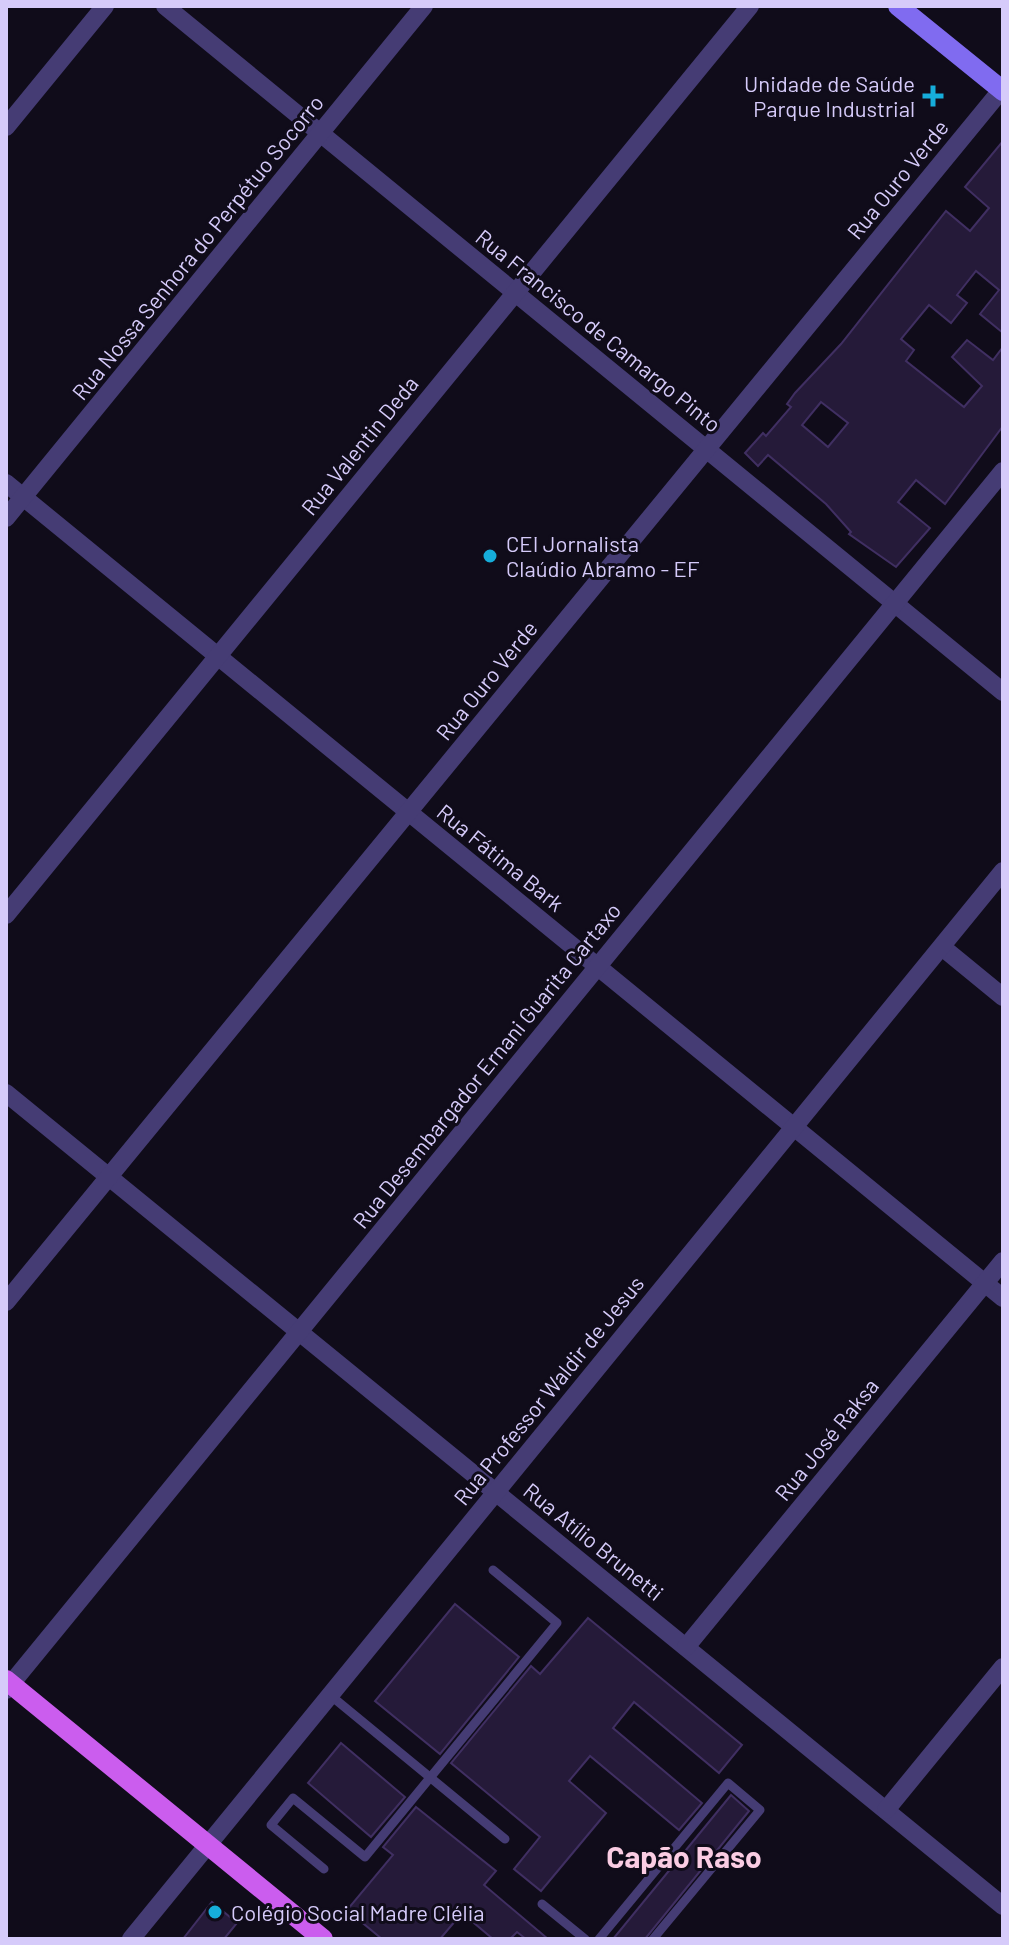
<svg xmlns="http://www.w3.org/2000/svg" width="1009" height="1945" font-family="Barlow,sans-serif">
<style>
.building{fill:#251a39;stroke:#402f62;stroke-width:2;fill-rule:evenodd}
.lines{fill:none;stroke-linecap:round;stroke-linejoin:round}
.lane{stroke:#453c74;stroke-width:9}
.street{stroke:#453c74;stroke-width:18}
.secondary{stroke:#806bf0;stroke-width:20}
.primary{stroke:#cb5dee;stroke-width:20}
.poi-dot{fill:#16adda;stroke:#100c1a;stroke-width:3}
.labels{text-anchor:middle;dominant-baseline:central;stroke-width:6;stroke-linejoin:round;paint-order:stroke}
.poi-label{font-size:22px;fill:#d6cbfa;stroke:#100c1a;text-anchor:start}
.street-label{font-size:22px;fill:#d6cbfa;stroke:#100c1a}
.district-label{font-size:30px;font-weight:bold;fill:#facce3;stroke:#100c1a}
</style>
<rect width="100%" height="100%" fill="#100c1a"/>
<g class="building">
<path d="M1003,141V333L980,314L999,290L976,271L957,295L967,303L951,323L929,305L901,339L914,350L906,361L964,407L982,386L952,357L967,340L993,360L1003,347V426L945,504L916,480L898,502L930,528L896,567L849,534L851,532L826,504L768,455L758,466L745,453L763,433L766,436L791,407L787,404L795,393L841,344L946,211L970,231L989,208L965,187ZM821,402L848,423L828,447L802,425Z"/>
<polygon points="455,1604 519,1657 440,1754 375,1701"/>
<polygon points="588,1618 742,1745 719,1773 634,1702 613,1728 702,1803 679,1830 590,1756 569,1781 606,1813 541,1891 514,1869 540,1837 451,1763 531,1666 540,1674"/>
<polygon points="341,1743 405,1797 371,1837 308,1783"/>
<polygon points="731,1795 749,1811 645,1939 613,1939"/>
<polygon points="416,1807 496,1871 484,1885 548,1939 526,1939 517,1932 510,1939 493,1939 462,1913 440,1939 382,1939 347,1910 393,1855 383,1847"/>
<polygon points="212,1902 237,1923 224,1939 183,1939"/>
</g>
<g class="lines">
<g class="lane">
<polyline points="330,1695 505,1839"/>
<polyline points="324,1869 271,1825 293,1798 365,1857 557,1623 493,1570"/>
<polyline points="542,1904 585,1939"/>
<polyline points="599,1939 728,1783 760,1810 653,1939"/>
</g>
<g class="street">
<polyline points="165,6 1003,692"/>
<polyline points="6,127 105,6"/>
<polyline points="6,483 1003,1298"/>
<polyline points="6,518 424,6"/>
<polyline points="6,915 750,6"/>
<polyline points="942,947 1003,997"/>
<polyline points="6,1093 1003,1906"/>
<polyline points="6,1302 1003,88"/>
<polyline points="686,1647 1003,1261"/>
<polyline points="6,1690 1003,471"/>
<polyline points="886,1810 1003,1667"/>
<polyline points="131,1939 1003,871"/>
</g>
<polyline class="secondary" points="898,6 1003,91"/>
<polyline class="primary" points="6,1680 323,1939"/>
</g>
<g class="poi-dot">
<path d="M929 84h8v8h8v8h-8v8h-8v-8h-8v-8h8z"/>
<circle cx="490" cy="556" r="8"/>
<circle cx="215" cy="1912" r="8"/>
</g>
<g class="labels">
<g class="poi-label">
<text x="915" y="83" text-anchor="end">Unidade de Saúde<tspan x="915" dy="25">Parque Industrial</tspan></text>
<text x="506" y="543">CEI Jornalista<tspan x="506" dy="25">Claúdio Abramo - EF</tspan></text>
<text x="231" y="1912">Colégio Social Madre Clélia</text>
</g>
<g class="street-label">
<text transform="translate(897 179) rotate(-51)">Rua Ouro Verde</text>
<text transform="translate(197 247) rotate(-51)">Rua Nossa Senhora do Perpétuo Socorro</text>
<text transform="translate(599 330) rotate(39)">Rua Francisco de Camargo Pinto</text>
<text transform="translate(359 445) rotate(-51)">Rua Valentin Deda</text>
<text transform="translate(486 680) rotate(-51)">Rua Ouro Verde</text>
<text transform="translate(501 857) rotate(39)">Rua Fátima Bark</text>
<text transform="translate(486 1065) rotate(-51)">Rua Desembargador Ernani Guarita Cartaxo</text>
<text transform="translate(548 1390) rotate(-51)">Rua Professor Waldir de Jesus</text>
<text transform="translate(826 1439) rotate(-51)">Rua José Raksa</text>
<text transform="translate(594 1541) rotate(39)">Rua Atílio Brunetti</text>
</g>
<g class="district-label">
<text x="684" y="1856">Capão Raso</text>
</g>
</g>
<rect width="1009" height="1945" fill="none" stroke="#d6cbfa" stroke-width="16"/>
</svg>
